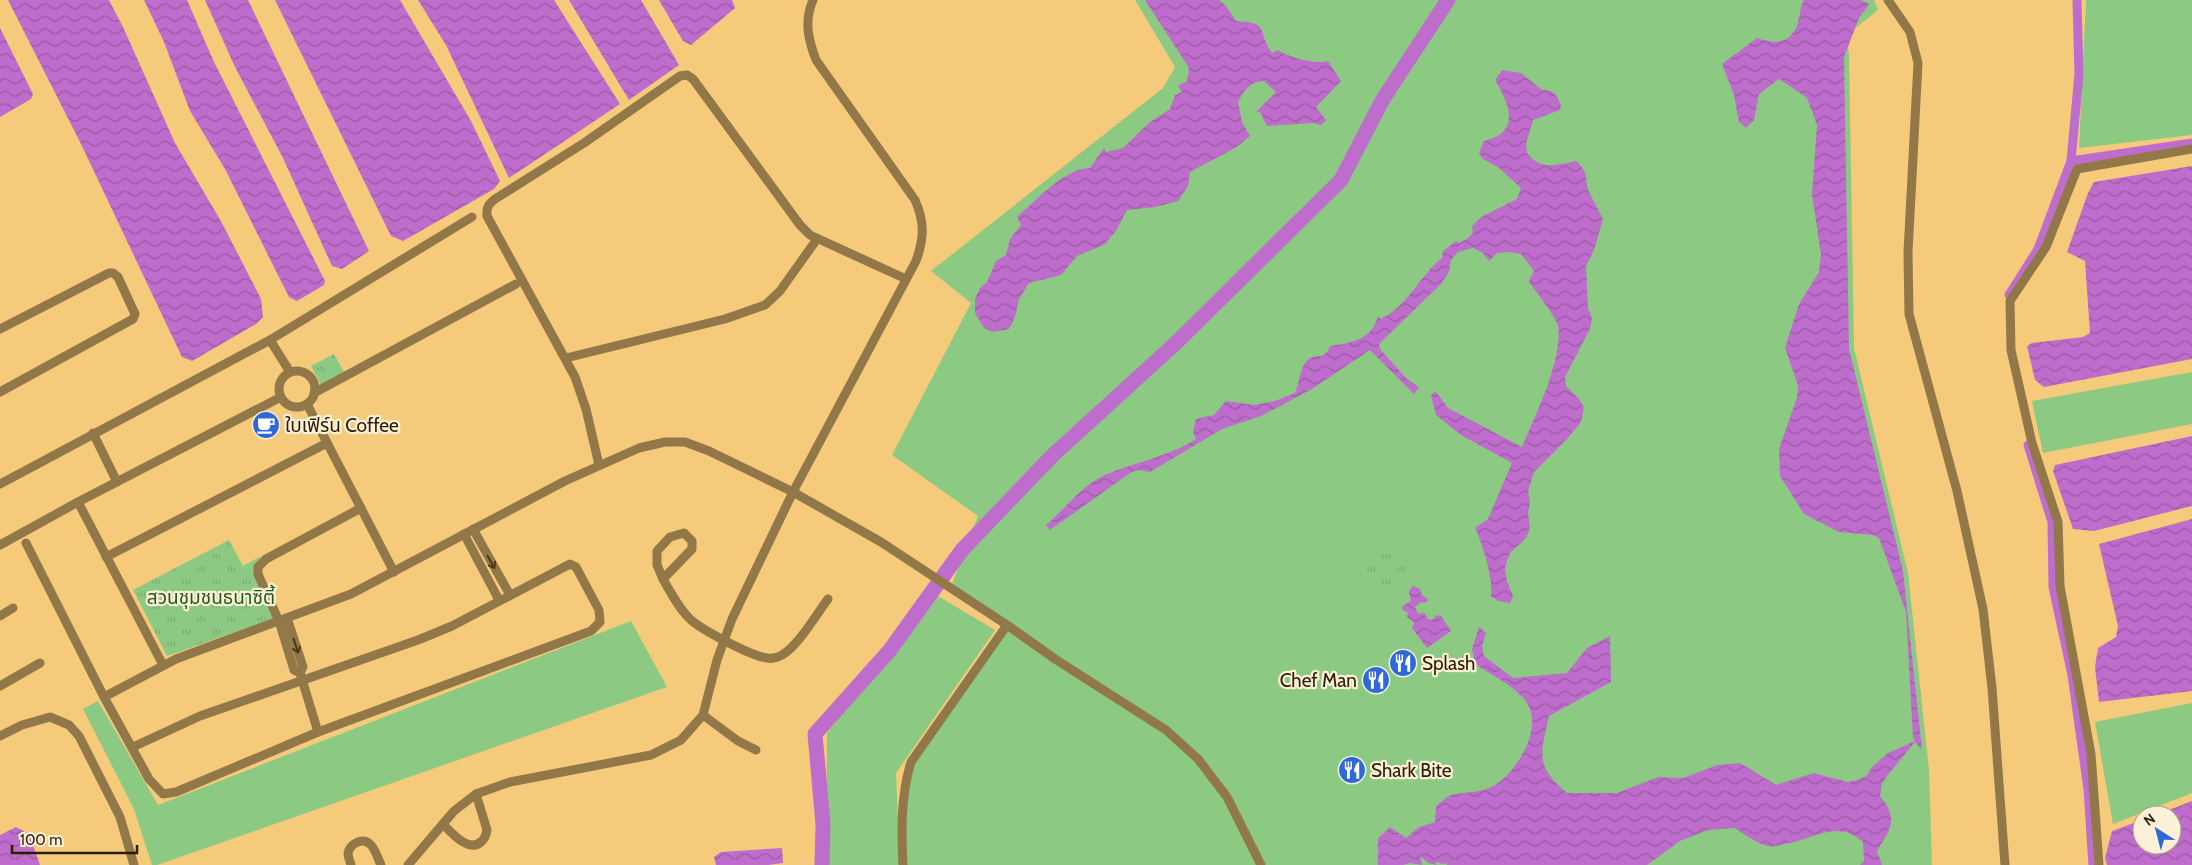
<svg xmlns="http://www.w3.org/2000/svg" width="2192" height="865" font-family="Cabin,'Noto Sans Thai',sans-serif">
<style>
.grass{fill:#8cca83}
.park{fill:url(#park-tufts)}
.water{fill:url(#water-waves)}
.lines{fill:none;stroke-linecap:round;stroke-linejoin:round}
.canal{stroke:#be6dcc;stroke-width:9}
.river{stroke:#be6dcc;stroke-width:15}
.street{stroke:#927849;stroke-width:9}
.oneway{stroke:#4b3816}
.labels{text-anchor:middle;dominant-baseline:central;stroke-width:4.5;stroke-linejoin:round;paint-order:stroke}
.poi-label{font-size:19px;fill:#2d1d00;stroke:#fdf0d9;text-anchor:start}
.park-label{font-size:19px;fill:#215b1a;stroke:#fdf0d9}
</style>
<defs>
<pattern id="park-tufts" width="24" height="20" patternUnits="userSpaceOnUse" patternTransform="scale(1.25)"><rect width="24" height="20" fill="#8cca83"/><path d="M3 7l-1-3M5 7V3M7 7l1-3M15 17l-1-3M17 17v-4M19 17l1-3" fill="none" stroke="#79ad6f"/></pattern>
<pattern id="water-waves" width="16" height="10" patternUnits="userSpaceOnUse" patternTransform="scale(1.25)"><rect width="16" height="10" fill="#be6dcc"/><path d="M0 5q4-4 8 0t8 0" fill="none" stroke="#9b59a3"/></pattern>
</defs>
<rect width="100%" height="100%" fill="#f5ca7a"/>
<g class="grass">
<path d="M1135,0H1874L1878,9C1865,25 1843,27 1849,54L1854,348L1908,573L1929,770L1932,865H903L909,768L1007,625L951,587L978,516L892,455L971,303L931,271L1163,88L1175,67Z"/>
<polygon points="2086,0 2192,0 2192,135 2079,148"/>
<polygon points="2192,372 2192,424 2043,453 2032,401"/>
<polygon points="936,595 995,630 896,773 900,865 826,865 827,733"/>
<polygon points="631,621 667,687 157,865 152,865 134,809 83,709 98,701 158,805"/>
<polygon points="2192,703 2192,793 2113,824 2095,722"/>
</g>
<g class="park">
<polygon points="334,354 344,372 321,385 311,366"/>
<polygon points="229,540 243,566 261,556 257,563 276,615 273,619 167,656 133,590"/>
<polygon points="1390,540 1413,571 1380,595 1357,564"/>
</g>
<g class="water">
<polygon points="8,0 109,0 123,27 175,143 222,223 261,299 263,317 256,324 192,361 182,357 81,144"/>
<polygon points="144,0 187,0 214,62 325,281 324,285 297,301 289,297 225,169 190,111 164,42"/>
<polygon points="205,0 248,0 369,251 342,269 332,266 283,158 235,67"/>
<polygon points="275,0 400,0 471,121 500,181 494,189 403,241 391,236"/>
<polygon points="418,0 554,0 620,104 509,178 446,45"/>
<polygon points="569,0 641,0 679,65 629,100"/>
<polygon points="659,0 732,0 735,8 691,45 683,41"/>
<path d="M1145,0H1219L1226,6L1236,21C1271,23 1256,30 1272,53L1278,50C1287,57 1317,65 1328,61L1341,81L1316,107L1326,120L1321,125L1313,123L1267,126L1260,112H1256L1276,92L1264,81C1250,81 1244,91 1238,102L1242,122L1250,136L1235,148L1190,172L1188,186L1178,201L1155,207L1127,210L1116,231L1104,245L1077,256L1061,275L1029,283L1019,299L1015,317L1009,329L993,332L984,328L975,313V299L980,288L987,282L996,261L1006,255L1010,239L1021,225L1017,217C1035,201 1067,167 1090,168L1104,148L1106,152L1123,148L1150,122L1170,109L1175,95L1182,92L1178,86L1187,81L1189,68Z"/>
<path d="M1804,0H1861L1869,4L1859,18L1844,57L1849,349L1903,571L1922,750L1915,742L1887,776L1882,784L1880,796C1899,820 1891,828 1877,851L1882,865H1860L1864,861L1863,842C1837,818 1813,840 1784,844C1779,845 1773,847 1768,846C1756,843 1745,835 1735,828L1708,830L1680,841L1647,865H1447V863L1441,864L1438,862L1435,863L1437,865L1428,863L1420,856L1422,865L1410,863L1403,865H1378V838L1390,827L1406,838L1419,827L1435,822L1436,806C1440,803 1446,797 1451,795C1467,791 1480,794 1495,785C1518,771 1543,728 1527,703C1518,688 1490,674 1475,664L1472,649L1479,627L1486,633L1482,646L1484,656L1513,678L1567,673L1587,648L1610,636L1611,682L1549,716C1541,754 1534,765 1567,793H1617L1658,777L1683,778L1717,765L1740,763L1776,785L1814,773L1848,782L1857,780L1866,776L1874,765L1888,753L1915,741L1913,738L1906,612L1879,538L1873,535L1839,532L1804,514L1780,476L1779,449L1797,397L1798,385L1785,348L1799,304L1819,272L1821,255L1812,194L1817,125L1807,98L1779,79L1759,94L1754,120L1746,128L1739,122L1734,95L1722,64L1757,38C1771,43 1786,45 1795,30C1800,22 1799,9 1804,0Z"/>
<polygon points="0,28 33,94 31,99 0,117"/>
<path d="M1502,70L1521,73L1542,90C1555,90 1557,95 1561,106L1560,110L1533,120L1526,144L1527,153C1540,171 1558,165 1576,161C1591,174 1583,180 1590,194C1594,202 1599,210 1603,219L1594,250L1586,266L1588,308L1592,318L1590,329L1565,377L1566,386L1580,400L1584,408L1581,422L1567,439L1534,472L1528,491L1530,501L1528,513L1530,528L1526,538L1511,552L1507,560L1505,569L1507,581L1513,596L1510,603L1498,601L1491,596C1494,581 1482,542 1475,528L1488,519L1512,463L1461,435L1436,415L1431,396L1434,392L1437,393L1448,408L1522,447C1535,416 1563,360 1558,326C1557,318 1534,290 1529,281L1534,271L1521,254L1509,252L1497,253L1489,261L1483,253L1473,248L1458,252L1451,260L1449,272L1441,284L1379,344L1380,349L1408,380L1419,387L1414,394L1370,350L1312,389L1261,416L1222,429L1150,472L1138,470L1130,473L1050,530L1046,525C1065,509 1082,485 1105,475C1135,462 1168,457 1196,439L1193,432L1196,419L1214,415L1226,401L1254,405L1275,401L1295,393C1302,377 1299,354 1322,356L1328,351L1330,346C1351,343 1372,340 1378,316L1380,319C1407,308 1420,275 1442,258L1443,251L1456,241L1459,243L1467,239L1473,233L1472,226L1483,216L1517,199L1521,188L1498,167L1483,159L1479,153L1484,141C1489,139 1495,138 1499,135C1519,122 1504,95 1495,80Z"/>
<polygon points="2192,166 2192,359 2044,387 2035,380 2027,346 2032,343 2083,337 2090,333 2085,261 2067,252 2088,193 2094,182"/>
<polygon points="2192,436 2192,506 2094,531 2073,529 2053,471 2055,465"/>
<polygon points="2192,519 2192,691 2099,702 2095,667 2098,648 2116,637 2118,626 2099,544"/>
<polygon points="1413,586 1420,589 1422,595 1428,599 1427,602 1420,603 1415,607 1418,614 1424,613 1428,619 1432,620 1436,615 1441,616 1451,631 1427,648 1412,628 1414,622 1407,617 1408,612 1404,611 1401,607 1411,601 1409,591"/>
<polygon points="2192,801 2192,865 2107,865 2105,858 2112,831 2142,820 2142,845 2172,845 2172,815 2156,815"/>
<polygon points="16,827 29,834 40,865 0,865 0,835"/>
<polygon points="782,848 783,863 768,865 716,865 714,857 721,852"/>
</g>
<g class="lines">
<g class="canal">
<polyline points="2071,161 2192,143"/>
<polyline points="2009,295 2038,249 2071,161 2079,74 2077,0"/>
<polyline points="2028,445 2052,522 2053,587 2072,675 2088,789 2093,865"/>
</g>
<polyline class="river" points="822,865 823,824 815,734 890,650 962,550 1052,456 1177,342 1341,180 1383,99 1448,0"/>
<g class="street">
<polyline points="1888,0 1910,32 1918,63 1908,252 1909,314 1957,491 1983,609 1992,688 2005,865"/>
<polyline points="0,329 109,273 113,273 118,277 135,314 133,319 0,392"/>
<polyline points="270,340 472,217"/>
<polyline points="566,358 725,319 765,305 780,291 817,239"/>
<circle cx="297" cy="389" r="18"/>
<polyline points="314,393 516,284"/>
<polyline points="307,404 394,572"/>
<polyline points="93,433 117,482"/>
<path d="M599,465L586,409L575,377L487,216C486,207 489,204 495,199L584,143L680,76L687,75L693,79L800,225L810,235L906,279"/>
<polyline points="0,484 270,340 290,372"/>
<polyline points="78,502 163,665"/>
<polyline points="473,529 510,595"/>
<polygon points="684,533 692,541 692,549 663,579 657,565 657,551 670,537"/>
<polyline points="464,534 499,600"/>
<polyline points="26,543 104,697 149,779 163,794 176,792 318,732 591,631 600,622 599,610 576,567 570,564 452,626 418,640 200,716 133,747"/>
<polyline points="0,545 78,502 281,397"/>
<polyline points="106,557 327,443"/>
<path d="M663,579C671,593 679,609 691,620C704,631 751,656 767,658C772,659 777,658 782,655C798,646 816,615 828,599"/>
<polyline points="0,616 13,608"/>
<polyline points="287,618 303,667 300,673"/>
<polyline points="0,686 40,663"/>
<polyline points="104,697 176,659 351,594 565,481 639,448 665,442 685,442 709,451 793,492 881,542 1007,625"/>
<polyline points="703,715 738,741 756,750"/>
<polyline points="318,732 300,673 294,670 279,621 258,574 258,567 266,559 361,508"/>
<polyline points="0,736 22,725 50,717 69,725 79,736 120,817 134,865"/>
<path d="M443,824C452,833 469,854 482,841C486,837 486,835 487,830L476,794"/>
<path d="M351,865C350,861 348,857 348,853C350,844 362,837 370,844C375,848 378,859 381,865"/>
<path d="M408,865L454,811L476,794L510,782L651,755L681,740L703,715L717,660L732,619L793,492L916,261C924,239 925,222 915,200L816,60C808,39 804,21 813,0"/>
<path d="M903,865C901,830 901,795 911,762L1007,625L1055,659L1166,730L1198,759L1227,797L1261,865"/>
<polyline points="2099,865 2091,754 2060,586 2058,522 2032,443 2011,350 2010,301 2046,247 2077,169 2192,149"/>
</g>
</g>
<defs><path id="oneway-shaft" d="M-6 0H5M1.5-3L5.5 0L1.5 3" fill="none" stroke-width="1.6" stroke-linecap="round" stroke-linejoin="round" transform="scale(1.25)"/></defs>
<g class="oneway">
<use href="#oneway-shaft" transform="translate(491 562) rotate(61)"/>
<use href="#oneway-shaft" transform="translate(296 646) rotate(72)"/>
</g>
<defs>
<g id="cafe-disc" transform="scale(1.4375)"><circle r="9.5" fill="#2f69d7" stroke="#fdf0d9"/><path d="M-5.5-4.5H6V0H3Q3 3.5 0 3.5H-2.5Q-5.5 3.5-5.5 0ZM3-3.2v2h1.7v-2ZM-6 4.5H4V6H-6Z" fill="#fff"/></g>
<g id="restaurant-disc" transform="scale(1.4375)"><circle r="9.5" fill="#2f69d7" stroke="#fdf0d9"/><path d="M-5-6h1v4h1v-4h1v4h1v-4h1v5L-1.5 .5V6h-2V.5L-5-1ZM5-6V6H3V1.5H1.5Q1.5-4 5-6Z" fill="#fff"/></g>
</defs>
<g fill-rule="evenodd">
<use href="#cafe-disc" x="266" y="425"/>
<use href="#restaurant-disc" x="1403" y="663"/>
<use href="#restaurant-disc" x="1376" y="680"/>
<use href="#restaurant-disc" x="1352" y="770"/>
</g>
<g class="labels">
<g class="poi-label">
<text x="285" y="425">ใบเฟิร์น Coffee</text>
<text x="1422" y="663">Splash</text>
<text x="1357" y="680" text-anchor="end">Chef Man</text>
<text x="1371" y="770">Shark Bite</text>
</g>
<g class="park-label">
<text x="211" y="597">สวนชุมชนธนาซิตี้</text>
</g>
</g>
<g transform="translate(2157 830) rotate(324)"><circle r="24" fill="#fdf0d9" stroke="#aa9c82"/>
<path d="M0-4L9 19L0 12L-9 19Z" fill="#2f69d7"/>
<text y="-8" font-size="14" font-weight="bold" text-anchor="middle" fill="#2d1d00">N</text>
</g>
<path d="M12 845v8h125v-8" fill="none" stroke="#2d1d00" stroke-width="2.5"/>
<text x="20" y="845" font-size="15" fill="#2d1d00" stroke="#fdf0d9" stroke-width="4" paint-order="stroke">100 m</text>
</svg>
